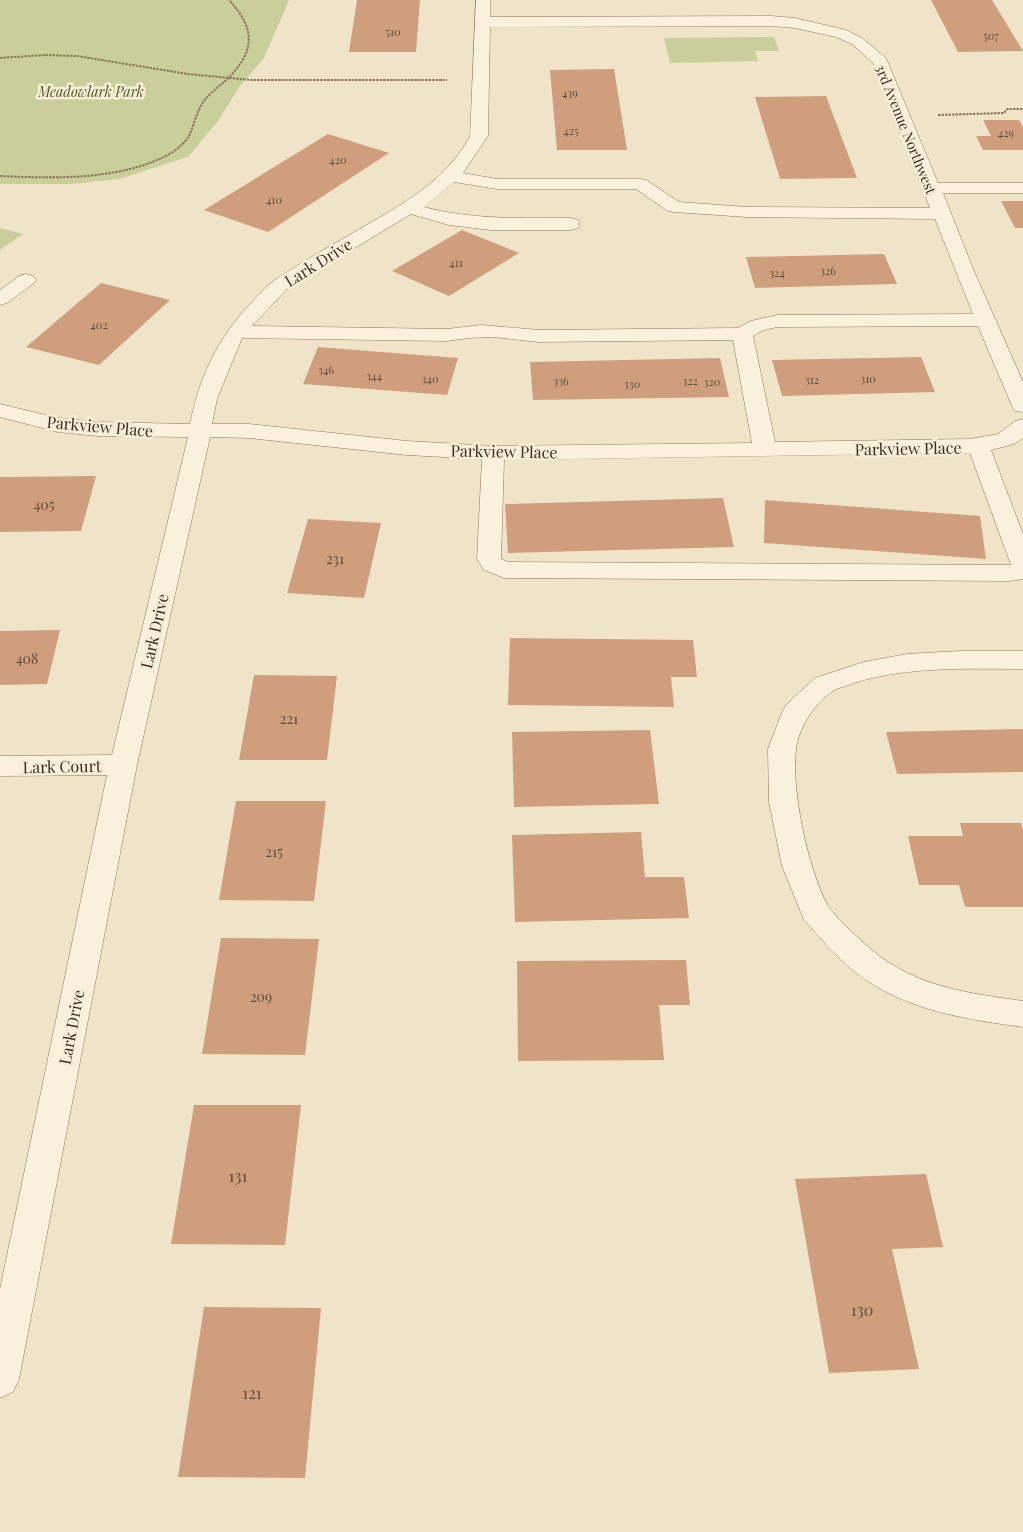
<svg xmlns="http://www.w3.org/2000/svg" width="1023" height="1532" font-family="'Playfair Display',serif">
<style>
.green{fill:#c9cf9b}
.building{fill:#cf9f7d}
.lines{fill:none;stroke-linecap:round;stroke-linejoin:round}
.minor-casing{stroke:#8d765c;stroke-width:1}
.path{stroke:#8d765c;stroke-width:2;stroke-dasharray:2.5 1;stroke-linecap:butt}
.minor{fill:#faf1dc;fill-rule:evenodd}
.labels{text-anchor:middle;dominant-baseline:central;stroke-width:5;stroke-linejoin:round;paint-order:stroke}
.far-number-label{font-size:11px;fill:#624a37}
.far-park-label{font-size:14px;font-style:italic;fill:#4d5a26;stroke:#f7eed8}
.far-street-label{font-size:14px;fill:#3d2e20;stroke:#f7eed8}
.number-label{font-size:14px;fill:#624a37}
.street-label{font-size:16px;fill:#3d2e20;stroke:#f7eed8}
.near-number-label{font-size:16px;fill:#624a37}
</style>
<rect width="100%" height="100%" fill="#f0e4c8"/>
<g class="green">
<polygon points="0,0 289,0 264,58 240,86 218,121 188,157 119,179 71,184 0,184"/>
<polygon points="774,37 779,51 755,51 758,61 670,63 664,38"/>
<polygon points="0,228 23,234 0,250"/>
</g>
<g class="building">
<polygon points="357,0 420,0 416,52 349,52"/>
<polygon points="931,0 992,0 1023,51 958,52"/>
<polygon points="614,69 627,150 557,150 550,70"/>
<polygon points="826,96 857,178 780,179 755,97"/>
<polygon points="983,120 1019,120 1023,127 1023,150 983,150 976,136 991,136"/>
<polygon points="328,134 389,153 268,232 204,210"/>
<polygon points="1001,201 1023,201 1023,228 1015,228"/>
<polygon points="462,230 519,253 449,296 392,271"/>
<polygon points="884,254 897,284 755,288 746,257"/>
<polygon points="101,283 170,300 99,365 26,347"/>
<polygon points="318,347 458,358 447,395 303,384"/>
<polygon points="921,357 935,392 782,396 772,360"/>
<polygon points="720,358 729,397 533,400 530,362"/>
<polygon points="96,476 81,531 0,532 0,477"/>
<polygon points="723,498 734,547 508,553 505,504"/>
<polygon points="765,500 980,516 986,559 764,543"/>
<polygon points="308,519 381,523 364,598 287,593"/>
<polygon points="60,630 47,684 0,685 0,631"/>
<polygon points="510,638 693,640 697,677 671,677 674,707 508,705"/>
<polygon points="254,675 337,676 327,760 239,760"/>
<polygon points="1023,729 1023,772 897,774 886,732"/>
<polygon points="650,730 659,804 514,807 512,732"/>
<polygon points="236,801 326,801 314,901 219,900"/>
<polygon points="960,823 1021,823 1023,830 1023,907 965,907 959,885 919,885 908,836 963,836"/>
<polygon points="641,832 645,877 684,877 689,918 515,922 512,835"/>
<polygon points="221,938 319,939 305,1055 202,1054"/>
<polygon points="686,960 690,1005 659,1005 664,1060 518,1061 517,961"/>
<polygon points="194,1105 301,1105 285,1245 171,1244"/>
<polygon points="926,1174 943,1247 892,1249 919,1369 829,1373 795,1179"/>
<polygon points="204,1307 321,1308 305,1478 178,1477"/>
</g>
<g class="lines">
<g class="minor-casing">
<g id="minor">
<path d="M476,0H490V17L771,16L795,18L846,30L862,38L886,58L938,183H1023V193H943L974,271L1023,382V412L1015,411L1012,406L978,326L777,327L764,330L753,336L775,442L970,439L998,434L1015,421L1023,419V438L1014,444L991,450L1023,534V579L1009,581L504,578L484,570L477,559L482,459L407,455L249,438L210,437L137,765L19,1379L13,1392L0,1398V1289L107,775L0,776V756L112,755L188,437L98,436L58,432L0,417V404L58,418L98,422L190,424C200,375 217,340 250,304C258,296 266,286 275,280C309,257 347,237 382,216C418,195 450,173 470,136ZM771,26L795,28L836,37L852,44L873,63L930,208L747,207L679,202L646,180L640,179H497L463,173L488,136L490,27ZM454,182L497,189H636L668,211L674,212L747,217L935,219L973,314L777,315L751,321L738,328L539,330L481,325L447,329L252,326L287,289L411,214L449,225L491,230H571L578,228L580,224L578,220L571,218C521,218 473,220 424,207ZM493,337L539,342L733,340L752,443L493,446L407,441L249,424H212L217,399L242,338L447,341L469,338ZM970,453L1011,565L508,562L501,559L504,460Z"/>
<polygon points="26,274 33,276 36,280 33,284 7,303 0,305 0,290 19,276"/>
<path d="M960,651H1023V669C967,669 908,666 854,683C848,686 839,687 833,691C815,703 798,728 796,750C791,789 808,869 827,904C832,914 861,941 872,950C916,987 967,993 1023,1001V1027C963,1019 897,1009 849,967C833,953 819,936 804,920L782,866L769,802L768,749L782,712L786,705L815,678L864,662L907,654Z"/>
</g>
</g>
<g class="path">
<polyline points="0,58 44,55 77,56 188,74 251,80 447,80"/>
<polyline points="938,115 1004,113 1007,109 1023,109"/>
<path d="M0,176C48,178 97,180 144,165C161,159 181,151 190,134C194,123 197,112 203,102C209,94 217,88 225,81C255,53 257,30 229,0"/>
</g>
<use href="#minor" class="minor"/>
</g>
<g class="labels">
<g class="far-number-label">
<text x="393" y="31">510</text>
<text x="991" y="35">507</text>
<text x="570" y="92">439</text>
<text x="571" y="130">425</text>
<text x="1006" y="132">429</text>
<text x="338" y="159">420</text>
<text x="274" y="199">410</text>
<text x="456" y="262">411</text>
<text x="828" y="270">326</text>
<text x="777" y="272">324</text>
<text x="99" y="324">402</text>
<text x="326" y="369">346</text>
<text x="374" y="375">344</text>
<text x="430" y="378">340</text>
<text x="868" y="378">310</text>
<text x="812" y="379">312</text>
<text x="561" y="380">336</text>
<text x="690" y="380">322</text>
<text x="712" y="381">320</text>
<text x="632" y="383">330</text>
</g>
<g class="far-park-label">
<text x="91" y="91">Meadowlark Park</text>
</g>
<g class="far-street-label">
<text transform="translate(906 129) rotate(68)">3rd Avenue Northwest</text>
</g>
<g class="number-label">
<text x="44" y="504">405</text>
<text x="335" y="558">231</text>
<text x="27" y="658">408</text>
<text x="289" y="718">221</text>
<text x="274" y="851">215</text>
<text x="261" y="996">209</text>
</g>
<g class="street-label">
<text transform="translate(318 262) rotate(-32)">Lark Drive</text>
<text transform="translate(100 426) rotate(5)">Parkview Place</text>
<text transform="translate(908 448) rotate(-1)">Parkview Place</text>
<text transform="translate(504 451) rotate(1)">Parkview Place</text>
<text transform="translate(154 631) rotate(-77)">Lark Drive</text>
<text transform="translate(62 766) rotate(-1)">Lark Court</text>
<text transform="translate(71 1027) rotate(-79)">Lark Drive</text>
</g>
<g class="near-number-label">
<text x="238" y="1175">131</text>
<text x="862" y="1309">130</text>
<text x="252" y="1392">121</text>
</g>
</g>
</svg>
